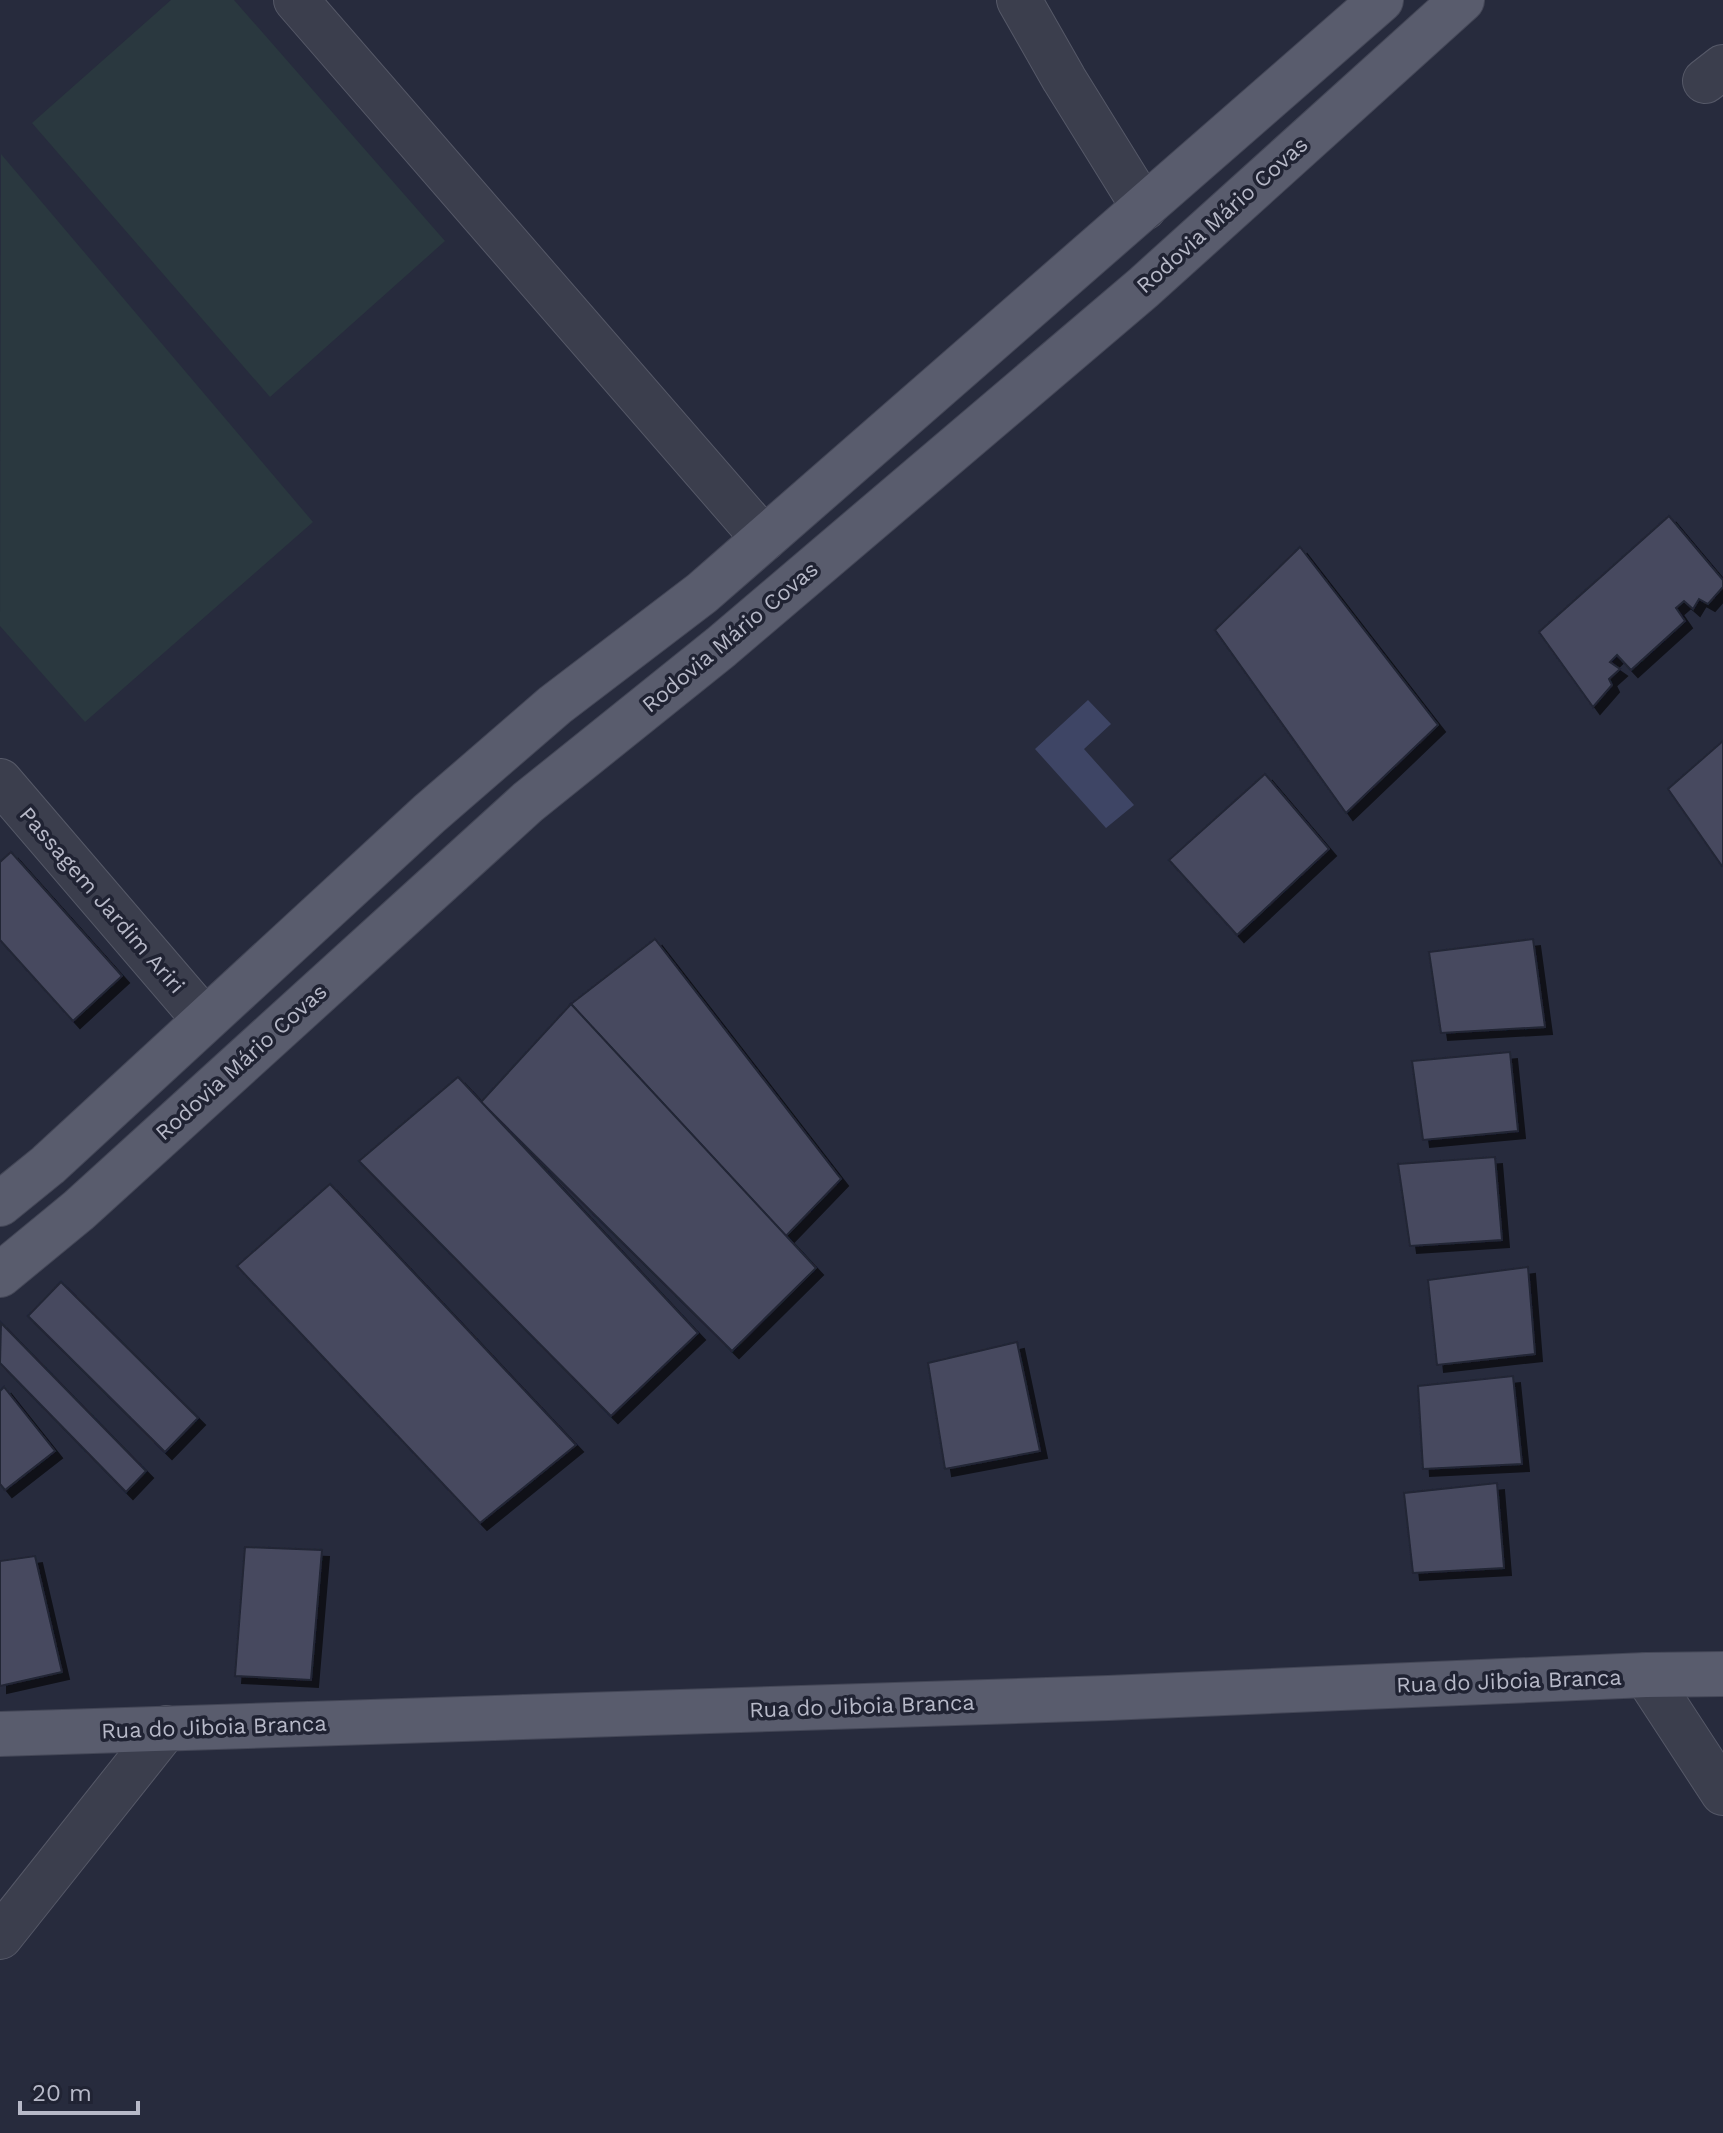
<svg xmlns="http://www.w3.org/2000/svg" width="1723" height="2133" font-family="'Work Sans',sans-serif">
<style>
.green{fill:#2a383f}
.water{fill:#3e4565}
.building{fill:#474a5f;stroke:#222535;stroke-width:2;filter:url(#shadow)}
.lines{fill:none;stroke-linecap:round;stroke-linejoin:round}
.minor-casing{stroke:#565968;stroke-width:46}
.major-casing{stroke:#444757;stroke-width:46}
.minor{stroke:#3b3e4d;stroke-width:44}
.major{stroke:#595c6d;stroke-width:44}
.labels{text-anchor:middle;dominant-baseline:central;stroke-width:7;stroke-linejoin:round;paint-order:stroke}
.street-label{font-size:22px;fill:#b7b9c8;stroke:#202333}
</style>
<defs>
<filter id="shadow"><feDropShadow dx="7" dy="7" stdDeviation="0" flood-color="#0009"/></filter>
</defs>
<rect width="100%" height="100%" fill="#272b3d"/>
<g class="green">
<polygon points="171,0 234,0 445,241 270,397 32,123"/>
<polygon points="1,154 313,522 85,722 0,626"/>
</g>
<polygon class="water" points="1088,700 1111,724 1084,749 1134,805 1106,828 1035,749"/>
<g class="building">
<polygon points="1669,516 1723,580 1723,587 1708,604 1699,599 1693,609 1684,601 1676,608 1685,621 1631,670 1617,655 1610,662 1620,669 1609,679 1612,685 1593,707 1539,632"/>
<polygon points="1300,547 1438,725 1346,813 1215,630"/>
<polygon points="1723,741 1723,864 1722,866 1668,789"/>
<polygon points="1265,774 1329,849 1237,935 1169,860"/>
<polygon points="11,852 122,976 73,1021 0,940 0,862"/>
<polygon points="655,939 841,1179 786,1236 571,1004"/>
<polygon points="1533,939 1545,1027 1441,1033 1429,952"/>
<polygon points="571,1004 816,1268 732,1351 481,1102"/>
<polygon points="1510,1052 1518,1131 1423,1140 1412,1061"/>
<polygon points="458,1077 698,1333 611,1416 359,1161"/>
<polygon points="1495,1157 1502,1240 1410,1246 1398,1164"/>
<polygon points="330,1184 576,1445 480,1523 237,1266"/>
<polygon points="1528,1267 1535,1354 1437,1365 1428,1280"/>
<polygon points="61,1282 198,1418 165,1452 28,1316"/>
<polygon points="1,1323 146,1471 126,1492 0,1363"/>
<polygon points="1017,1342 1040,1451 945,1469 928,1363"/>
<polygon points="1513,1376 1522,1464 1423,1469 1418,1386"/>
<polygon points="4,1387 55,1451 5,1490 0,1484 0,1391"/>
<polygon points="1497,1483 1504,1568 1413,1573 1404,1493"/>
<polygon points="245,1547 322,1550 311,1680 235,1676"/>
<polygon points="35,1556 62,1672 0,1686 0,1561"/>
</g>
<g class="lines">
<g class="minor-casing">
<g id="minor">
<polyline points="296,0 764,539"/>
<polyline points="1019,0 1064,79 1144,208"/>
<polyline points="1705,81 1723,67"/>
<polyline points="0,781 204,1019"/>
<polyline points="1646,1675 1723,1793"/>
<polyline points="0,1937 166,1728"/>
</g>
</g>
<g class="major-casing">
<g id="major">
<polyline points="0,1204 48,1165 429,814 555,705 702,593 1381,0"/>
<polyline points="0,1275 79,1210 528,802 721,647 1143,288 1462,0"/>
<polyline points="0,1734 1108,1698 1646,1675 1723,1674"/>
</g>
</g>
<use href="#minor" class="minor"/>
<use href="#major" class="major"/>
</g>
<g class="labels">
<g class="street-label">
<text transform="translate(1222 215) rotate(-42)">Rodovia Mário Covas</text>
<text transform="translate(730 637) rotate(-40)">Rodovia Mário Covas</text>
<text transform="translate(102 900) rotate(49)">Passagem Jardim Ariri</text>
<text transform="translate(241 1062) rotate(-42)">Rodovia Mário Covas</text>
<text transform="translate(1509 1681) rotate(-2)">Rua do Jiboia Branca</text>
<text transform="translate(862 1706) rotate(-2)">Rua do Jiboia Branca</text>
<text transform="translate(214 1727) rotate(-2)">Rua do Jiboia Branca</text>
</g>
</g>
<path d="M20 2101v12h118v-12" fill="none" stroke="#b7b9c8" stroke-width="4"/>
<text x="32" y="2101" font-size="24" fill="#b7b9c8" stroke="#202333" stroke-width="6" paint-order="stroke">20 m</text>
</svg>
